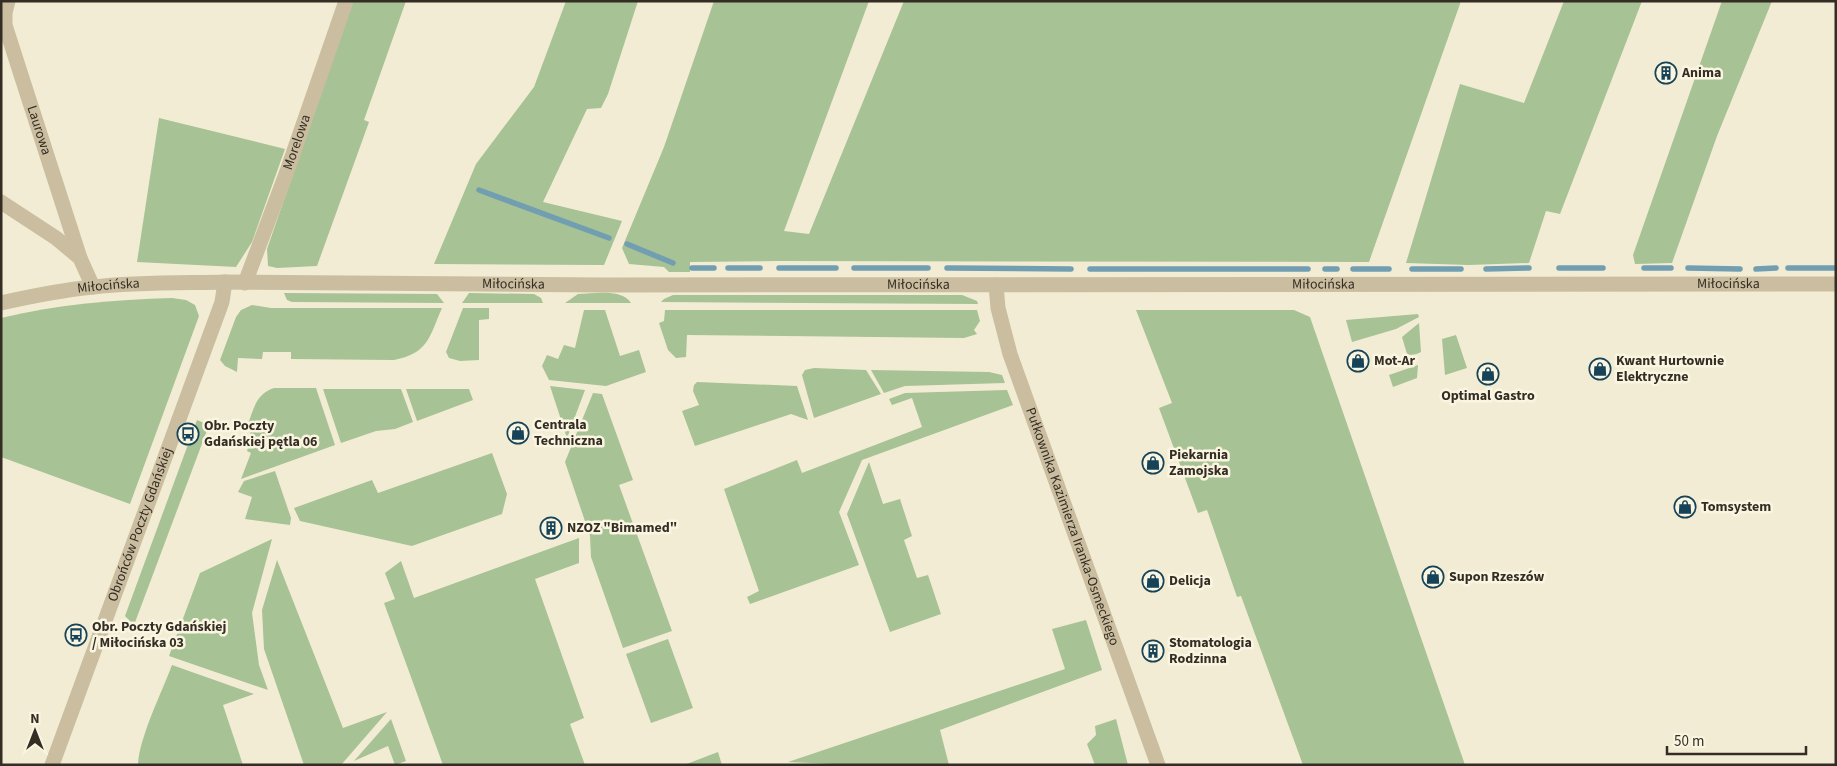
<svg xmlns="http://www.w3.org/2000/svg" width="1837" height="766" font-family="'Source Sans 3',sans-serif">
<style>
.green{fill:#a7c294}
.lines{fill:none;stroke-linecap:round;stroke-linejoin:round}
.stream{stroke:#719fb1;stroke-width:5.5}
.minor{stroke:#cbbea0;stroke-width:15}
.labels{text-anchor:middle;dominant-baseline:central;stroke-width:5;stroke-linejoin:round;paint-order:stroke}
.poi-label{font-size:14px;font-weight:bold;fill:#342d24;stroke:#faf5e0;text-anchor:start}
.street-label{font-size:14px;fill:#342d24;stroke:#faf5e0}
</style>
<rect width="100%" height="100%" fill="#f2ecd4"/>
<g class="green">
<polygon points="353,1 406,1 364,120 369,122 317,266 277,268 268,266 267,249"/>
<polygon points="566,1 638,1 608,94 601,108 587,109 543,202 622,221 604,265 434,264 476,164 534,87"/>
<polygon points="714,1 869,1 784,231 809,234 904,1 1461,1 1369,262 778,261 690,262 690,272 669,272 664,267 629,264 622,248 664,147"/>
<polygon points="1564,1 1642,1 1560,214 1546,211 1529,263 1469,265 1406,263 1460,84 1524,103"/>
<polygon points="1722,1 1772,1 1717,136 1672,263 1635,264 1633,255"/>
<polygon points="159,118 285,149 252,242 236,267 137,262"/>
<polygon points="284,293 437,294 444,303 292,302 287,300"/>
<polygon points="469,293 534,294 541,298 543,303 462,303"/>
<path d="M578,294C594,294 621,288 631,303H565Z"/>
<polygon points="673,295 962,295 977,301 978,304 661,302 664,299"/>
<path d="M172,298L186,300L195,305L199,316L130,504L1,457V318C59,304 113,300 172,298Z"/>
<path d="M252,305L271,308H442C429,337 429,353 394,360L291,359V352H263L262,359L238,358L237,372L225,366L220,360L236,317L241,310Z"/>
<polygon points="463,308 489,308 489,319 479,320 479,360 460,361 449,358 446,352"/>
<polygon points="584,310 605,310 620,356 639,350 646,372 606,386 549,380 542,366 547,355 558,359 564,345 575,348"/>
<polygon points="665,310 977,310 980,321 974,330 977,334 964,338 687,335 686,357 676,358 668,350 659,323 664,321"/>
<polygon points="1136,310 1294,310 1310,317 1465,765 1303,765 1241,596 1237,597 1207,510 1198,513 1159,408 1172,403"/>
<polygon points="1418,314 1419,317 1396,329 1352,342 1346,320"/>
<path d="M1419,323L1421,352C1417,354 1412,356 1407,354L1402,337Z"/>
<polygon points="1456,335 1467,368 1445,375 1442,339"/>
<polygon points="1418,365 1417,378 1393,387 1389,375"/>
<polygon points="814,368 866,370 881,394 814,418 802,375 805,370"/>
<polygon points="871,370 989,372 1002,375 1005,383 905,386 884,393"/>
<polygon points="697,382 797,386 808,420 791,414 695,446 682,411 699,405 693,391 694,385"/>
<polygon points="550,386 585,390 567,438"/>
<path d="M274,388H316L335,445L241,479L251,453L247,451C250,443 249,436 252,426L248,424C254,408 256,394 274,388Z"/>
<polygon points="323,389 401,389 413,422 395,429 376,431 341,443"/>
<polygon points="406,389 469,389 473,400 417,421"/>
<polygon points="1007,390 1013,405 862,460 839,512 859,565 750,604 747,597 759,591 724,489 797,460 802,473 922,427 912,398 892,405 889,399 905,393"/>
<polygon points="593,393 602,394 633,480 619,485 672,631 623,648 591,557 590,536 565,462"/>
<polygon points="197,420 209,425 134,625 125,616"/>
<polygon points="492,453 507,494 502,514 412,546 300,521 294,508 372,480 378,493"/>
<polygon points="869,462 883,504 900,499 912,536 904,540 917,578 928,575 941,614 890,632 847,514"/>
<polygon points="275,471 291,518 290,525 245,519 252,497 238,492 244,481"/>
<polygon points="579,538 579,563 535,579 584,718 570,724 585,765 443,765 384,603 395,599 385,573 401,561 414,598"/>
<polygon points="272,539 252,613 259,665 268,690 169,656 200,573"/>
<polygon points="277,560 343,728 387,712 341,765 304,765 264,649 262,610"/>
<polygon points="1086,620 1102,670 940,730 949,765 857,765 788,762 1065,669 1052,629"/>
<polygon points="668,639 693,708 651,723 626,654"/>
<path d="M172,665L254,694L223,705L243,765H138C139,738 162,692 172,665Z"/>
<polygon points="391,719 406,761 395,765 388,746 354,761"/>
<polygon points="1116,719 1128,765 1095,765 1087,744 1096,735 1095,726"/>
<polygon points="718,752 722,765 684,765"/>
</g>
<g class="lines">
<g class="stream">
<polyline points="479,190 609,238"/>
<polyline points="627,244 673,263"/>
<polyline points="692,268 714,268"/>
<polyline points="728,268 760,268"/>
<polyline points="779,268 836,268"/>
<polyline points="854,268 928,268"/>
<polyline points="947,268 1071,269"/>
<polyline points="1559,268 1603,268"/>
<polyline points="1644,268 1671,268"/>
<polyline points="1688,268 1740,269"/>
<polyline points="1788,268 1836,268"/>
<polyline points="1090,269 1308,269"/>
<polyline points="1325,269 1337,269"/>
<polyline points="1353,269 1389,269"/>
<polyline points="1412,269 1461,269"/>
<polyline points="1486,269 1529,268"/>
<polyline points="1756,269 1776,268"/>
</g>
<g class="minor">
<path id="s1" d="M8,1L5,13V25L80,258"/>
<polyline points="1,202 56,238 80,258 93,287"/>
<path id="s2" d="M245,283L286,174L346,1"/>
<path id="s3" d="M996,285L998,308L1010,354L1158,765"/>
<path id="s4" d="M1,303C32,296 62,290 93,287C136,282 181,283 225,282L605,285L1836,284"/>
<path id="s5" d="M52,765L222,302L225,282"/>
</g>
</g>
<defs>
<g id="building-ring" transform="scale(1.125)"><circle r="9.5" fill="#faf5e0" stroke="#164358" stroke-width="1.5"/><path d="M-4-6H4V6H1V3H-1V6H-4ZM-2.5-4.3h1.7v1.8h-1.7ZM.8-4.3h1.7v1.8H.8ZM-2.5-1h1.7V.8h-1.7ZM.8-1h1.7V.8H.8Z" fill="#164358"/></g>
<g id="shop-ring" transform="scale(1.125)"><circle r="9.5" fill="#faf5e0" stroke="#164358" stroke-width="1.5"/><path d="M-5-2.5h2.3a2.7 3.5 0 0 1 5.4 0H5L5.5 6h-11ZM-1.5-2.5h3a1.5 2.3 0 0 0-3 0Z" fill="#164358"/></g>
<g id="bus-ring" transform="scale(1.125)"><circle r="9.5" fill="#faf5e0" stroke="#164358" stroke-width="1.5"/><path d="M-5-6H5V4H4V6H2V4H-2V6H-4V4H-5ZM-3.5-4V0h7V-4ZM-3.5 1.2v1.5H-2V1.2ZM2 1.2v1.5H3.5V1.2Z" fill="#164358"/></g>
</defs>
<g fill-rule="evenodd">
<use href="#building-ring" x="1666" y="73"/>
<use href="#shop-ring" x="1358" y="361"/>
<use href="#shop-ring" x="1600" y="369"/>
<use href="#shop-ring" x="1488" y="374"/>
<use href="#shop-ring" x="518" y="433"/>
<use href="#bus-ring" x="188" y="434"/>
<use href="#shop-ring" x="1153" y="463"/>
<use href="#shop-ring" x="1685" y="507"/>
<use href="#building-ring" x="551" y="528"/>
<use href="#shop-ring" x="1433" y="577"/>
<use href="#shop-ring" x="1153" y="581"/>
<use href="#bus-ring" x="76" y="635"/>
<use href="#building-ring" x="1153" y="651"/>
</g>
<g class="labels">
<g class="poi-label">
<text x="1682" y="73">Anima</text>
<text x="1374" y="361">Mot-Ar</text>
<text x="1616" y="361">Kwant Hurtownie<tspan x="1616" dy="16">Elektryczne</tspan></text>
<text x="1488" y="396" text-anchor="middle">Optimal Gastro</text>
<text x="534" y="425">Centrala<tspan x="534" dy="16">Techniczna</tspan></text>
<text x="204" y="426">Obr. Poczty<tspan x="204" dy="16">Gdańskiej pętla 06</tspan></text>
<text x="1169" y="455">Piekarnia<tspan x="1169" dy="16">Zamojska</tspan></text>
<text x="1701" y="507">Tomsystem</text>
<text x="567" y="528">NZOZ "Bimamed"</text>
<text x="1449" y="577">Supon Rzeszów</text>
<text x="1169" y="581">Delicja</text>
<text x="92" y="627">Obr. Poczty Gdańskiej<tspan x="92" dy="16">/ Miłocińska 03</tspan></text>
<text x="1169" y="643">Stomatologia<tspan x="1169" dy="16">Rodzinna</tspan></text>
</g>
<g class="street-label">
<text stroke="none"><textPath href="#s1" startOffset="135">Laurowa</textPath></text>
<text stroke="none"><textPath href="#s2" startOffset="150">Morelowa</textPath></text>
<text stroke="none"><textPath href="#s4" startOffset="514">Miłocińska</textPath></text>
<text stroke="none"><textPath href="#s4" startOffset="1324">Miłocińska</textPath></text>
<text stroke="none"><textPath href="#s4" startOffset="1729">Miłocińska</textPath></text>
<text stroke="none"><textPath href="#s4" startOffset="919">Miłocińska</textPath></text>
<text stroke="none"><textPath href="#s4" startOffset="109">Miłocińska</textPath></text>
<text stroke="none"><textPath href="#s5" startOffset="256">Obrońców Poczty Gdańskiej</textPath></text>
<text stroke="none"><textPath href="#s3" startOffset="254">Pułkownika Kazimierza Iranka-Osmeckiego</textPath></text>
</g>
</g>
<rect width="1837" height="766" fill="none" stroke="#342d24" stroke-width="5"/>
<g transform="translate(35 731)" stroke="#faf5e0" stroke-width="4" paint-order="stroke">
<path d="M0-4L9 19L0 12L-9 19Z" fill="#342d24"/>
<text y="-8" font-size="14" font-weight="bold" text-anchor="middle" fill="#342d24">N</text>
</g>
<path d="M1667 746v8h139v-8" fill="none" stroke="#342d24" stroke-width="2.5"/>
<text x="1674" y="746" font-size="15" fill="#342d24" stroke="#faf5e0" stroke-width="4" paint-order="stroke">50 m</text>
</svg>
